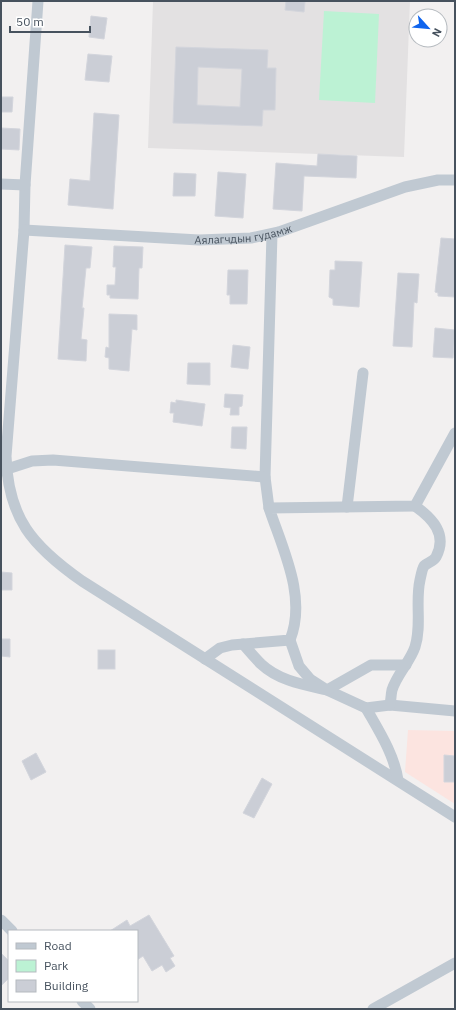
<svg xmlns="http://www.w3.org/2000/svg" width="456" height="1010" font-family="'IBM Plex Sans',sans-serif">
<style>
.education{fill:#e3e1e2}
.medical{fill:#fce4e0}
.green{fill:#bcf2d4}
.building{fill:#cbced6;stroke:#d3d5dc;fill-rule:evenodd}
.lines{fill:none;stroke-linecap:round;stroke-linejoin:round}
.minor{stroke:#c0c9d2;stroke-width:11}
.labels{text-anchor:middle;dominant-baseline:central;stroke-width:4;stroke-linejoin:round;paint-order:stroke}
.street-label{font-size:11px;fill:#47525e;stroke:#fff}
</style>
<rect width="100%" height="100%" fill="#f2f0f0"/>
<polygon class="education" points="153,1 410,1 404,157 148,148"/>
<polygon class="medical" points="408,730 455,731 455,804 405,772"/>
<polygon class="green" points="324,11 379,14 375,103 319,100"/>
<g class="building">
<polygon points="286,1 305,2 304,12 285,10"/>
<polygon points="91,16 107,18 104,39 89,37"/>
<path d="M176,47L268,50L267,68H276L275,110H263L262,126L173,123ZM198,67L242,69L240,107L197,105Z"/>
<polygon points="88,54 112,56 109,82 85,80"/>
<polygon points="1,97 13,97 12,112 1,112"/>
<polygon points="94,113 119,115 113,209 68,205 70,179 90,181"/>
<polygon points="1,128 20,129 19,150 1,149"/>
<polygon points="318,154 357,156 356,178 304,176 302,211 273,209 276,163 317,166"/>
<polygon points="218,172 246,174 243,218 215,216"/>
<polygon points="174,173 196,174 195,196 173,196"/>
<polygon points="441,238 455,239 455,297 438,296 438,293 435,292"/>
<polygon points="65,245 92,247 90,268 86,268 82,308 84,308 81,339 87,340 86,361 58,359"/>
<polygon points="114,246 143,247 142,268 139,268 138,299 110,298 110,295 107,295 107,285 115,285 116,267 113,267"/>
<polygon points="335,261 362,262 359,307 333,305 333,299 329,297 330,270 335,270"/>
<polygon points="228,270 248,270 247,304 230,304 230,295 227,295"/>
<polygon points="398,273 419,274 417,303 414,302 412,347 393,346"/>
<polygon points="109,314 137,315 137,330 132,329 129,371 109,369 109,358 105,357 106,347 109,348"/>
<polygon points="435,328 455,330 453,358 433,357"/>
<polygon points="233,345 250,347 248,369 231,367"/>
<polygon points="188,363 210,363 210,385 187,384"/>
<polygon points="225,394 243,395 242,406 239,407 239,415 230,415 231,408 224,407"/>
<polygon points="176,400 205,404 202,426 173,422 174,413 170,413 171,402 176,403"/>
<polygon points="232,427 247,427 246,449 231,448"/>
<polygon points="1,572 12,573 12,590 1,590"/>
<polygon points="1,639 10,639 10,657 1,656"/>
<rect x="98" y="650" width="17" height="19"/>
<polygon points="36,753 46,772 31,780 22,761"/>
<polygon points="444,755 455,756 455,782 444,782"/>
<polygon points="262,778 272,784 254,818 243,813"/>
<polygon points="149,915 174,956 170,958 175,966 166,972 162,965 152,971 143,956 137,960 137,931 110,931 127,920 130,926"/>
<polygon points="1,953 9,961 9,978 1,986"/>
</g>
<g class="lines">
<g class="minor">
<path d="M38,1L25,185L24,230L6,456C8,518 32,546 82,581L455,817"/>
<polyline points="1,184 25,185"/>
<path id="s1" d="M24,230L199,240L251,238L279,232L405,187L438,180H455"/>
<polyline points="1,471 32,461 53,460 265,477 272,234"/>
<polyline points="265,477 269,508"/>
<polyline points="347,507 363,373"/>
<polyline points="290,640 299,666 310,679 327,690 366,708 390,705 455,711"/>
<path d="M243,644C249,651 255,658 261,664C279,681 305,685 327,690L371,665H406"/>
<path d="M205,659L220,648L232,645L290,640C307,597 283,550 269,508L415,506L455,433"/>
<path d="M390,705C391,700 391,694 392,690C397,674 410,662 415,647C422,625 415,602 420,580C421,576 422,569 424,566C428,562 433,562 436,557C448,534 432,518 415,506"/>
<path d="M366,708C379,731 394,754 398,780"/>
<polyline points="1,920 12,931"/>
<polyline points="82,1001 90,1009"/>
<polyline points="373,1009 455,963"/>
</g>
</g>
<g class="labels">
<g class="street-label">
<text stroke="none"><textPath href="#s1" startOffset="220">Аялагчдын гудамж</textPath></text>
</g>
</g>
<rect width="456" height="1010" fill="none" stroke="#47525e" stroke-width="4"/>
<rect x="8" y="930" width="130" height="72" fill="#ffffff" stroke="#b5babf"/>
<rect x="16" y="943" width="20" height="6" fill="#c0c9d2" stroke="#b5babf"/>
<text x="44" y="950" font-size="12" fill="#47525e">Road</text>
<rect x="16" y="960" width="20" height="12" fill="#bcf2d4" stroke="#b5babf"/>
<text x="44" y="970" font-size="12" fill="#47525e">Park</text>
<rect x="16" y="980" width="20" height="12" fill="#cbced6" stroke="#b5babf"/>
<text x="44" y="990" font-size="12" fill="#47525e">Building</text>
<g transform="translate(428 28) rotate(117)"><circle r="19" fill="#ffffff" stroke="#b5babf"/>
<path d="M0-3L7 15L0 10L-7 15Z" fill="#0f64ed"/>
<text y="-6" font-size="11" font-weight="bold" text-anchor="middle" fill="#47525e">N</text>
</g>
<path d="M10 26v6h80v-6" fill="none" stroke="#47525e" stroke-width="2"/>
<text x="16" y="26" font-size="12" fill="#47525e" stroke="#ffffff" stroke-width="3" paint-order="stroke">50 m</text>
</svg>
